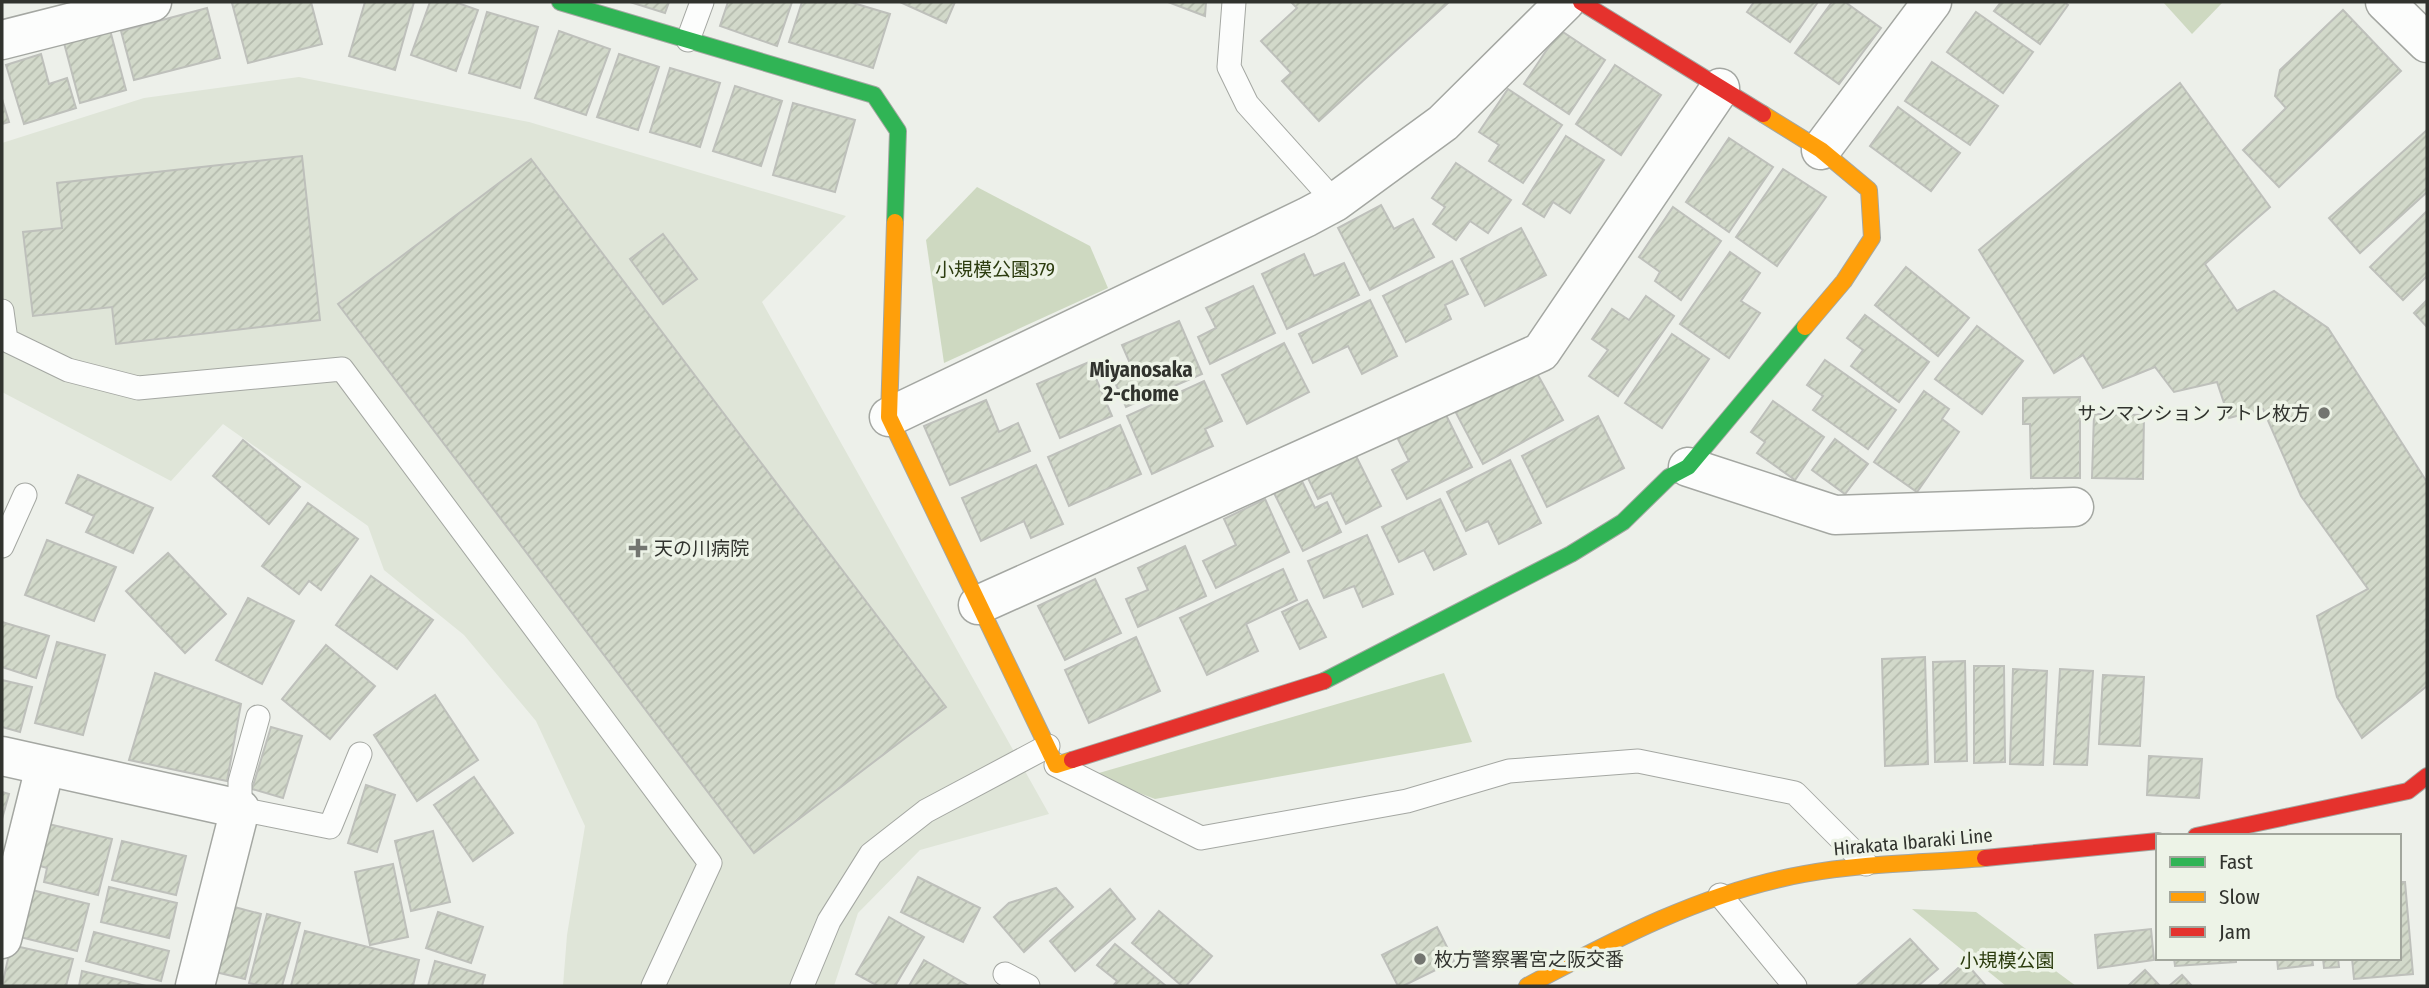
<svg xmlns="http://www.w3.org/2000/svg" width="2429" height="988" font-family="'Fira Sans Condensed','Noto Sans JP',sans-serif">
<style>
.built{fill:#dfe5d8}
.park{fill:#ced9c1}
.building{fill:url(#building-hatch);stroke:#bec0bb;stroke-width:2}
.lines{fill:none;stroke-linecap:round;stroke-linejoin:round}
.lane-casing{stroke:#a4a7a2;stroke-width:25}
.street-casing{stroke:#a4a7a2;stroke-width:41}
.fast-casing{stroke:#a4a7a2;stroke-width:18}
.slow-casing{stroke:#a4a7a2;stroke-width:18}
.jam-casing{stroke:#a4a7a2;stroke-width:18}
.lane{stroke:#fcfdfc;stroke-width:23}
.street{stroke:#fcfdfc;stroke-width:38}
.fast{stroke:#30b455;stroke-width:16}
.slow{stroke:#ff9f0a;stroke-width:16}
.jam{stroke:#e5322d;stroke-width:16}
.poi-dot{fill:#737570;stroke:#edf3e7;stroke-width:2.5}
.labels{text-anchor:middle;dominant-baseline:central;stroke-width:7;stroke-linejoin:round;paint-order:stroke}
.park-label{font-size:19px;fill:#2c3c0f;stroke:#edf3e7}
.poi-label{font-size:19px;fill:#31332e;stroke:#edf3e7;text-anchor:start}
.street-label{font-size:19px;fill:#31332e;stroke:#edf3e7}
.neighbourhood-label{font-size:21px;font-weight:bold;fill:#31332e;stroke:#edf3e7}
</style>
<defs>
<pattern id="building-hatch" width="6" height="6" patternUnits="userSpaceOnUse" patternTransform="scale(1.75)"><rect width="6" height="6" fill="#d2d9ca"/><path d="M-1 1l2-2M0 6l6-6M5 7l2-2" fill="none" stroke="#b5bbae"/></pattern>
</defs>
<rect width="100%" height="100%" fill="#edf0ea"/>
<polygon class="built" points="299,77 529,122 846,216 762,302 1049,814 920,850 858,913 834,986 563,986 567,935 585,826 536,721 464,635 384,570 368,526 223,424 171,481 2,392 2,143 144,98"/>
<g class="park">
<polygon points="2163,2 2223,2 2192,34"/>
<polygon points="977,187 1090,246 1108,288 944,363 926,240"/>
<polygon points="1444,673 1472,742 1155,799 1092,775"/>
<polygon points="1912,909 1976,912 2076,986 2006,986"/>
</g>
<g class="building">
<polygon points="237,2 311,2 322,44 248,63 232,3"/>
<polygon points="365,2 414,2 395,70 349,56"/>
<polygon points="430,2 455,2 478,10 456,71 411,55"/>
<polygon points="630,2 669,2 665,13"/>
<polygon points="728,2 792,2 777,46 720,26"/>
<polygon points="802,2 850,2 890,14 873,68 789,42"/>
<polygon points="900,2 955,2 946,23"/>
<polygon points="1168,2 1206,2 1205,16"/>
<polygon points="1291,2 1449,2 1319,121 1282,81 1291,73 1261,41 1297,8"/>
<polygon points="1754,2 1818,2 1790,42 1747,12"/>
<polygon points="1832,2 1845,2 1881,28 1839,84 1795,53"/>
<polygon points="2001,2 2064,2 2068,5 2040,44 1994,11"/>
<polygon points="207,8 220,58 134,80 121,31"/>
<polygon points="2343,10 2401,71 2279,187 2243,150 2286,108 2275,96 2280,70"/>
<polygon points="487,12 538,27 520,88 469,73"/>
<polygon points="1976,12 2033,52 2003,93 1947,52"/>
<polygon points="110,30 126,90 80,103 64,43"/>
<polygon points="1560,30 1605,60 1569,114 1524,84"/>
<polygon points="559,31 610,49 586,115 535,98"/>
<polygon points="41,54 49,84 67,78 76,108 24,124 6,65"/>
<polygon points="619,54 659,67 638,130 597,117"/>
<polygon points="1932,62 1998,106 1970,145 1905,101"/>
<polygon points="1615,65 1661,95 1621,155 1576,124"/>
<polygon points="670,68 720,83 700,147 650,132"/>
<polygon points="2180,83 2270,207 2205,264 2237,311 2274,291 2328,328 2427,482 2427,686 2362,738 2337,697 2317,616 2368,589 2301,496 2263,409 2229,418 2217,382 2174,392 2155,367 2103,388 2083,355 2054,373 1979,250"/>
<polygon points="735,86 782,101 761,166 713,151"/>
<polygon points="1508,89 1562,125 1523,183 1489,161 1499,145 1479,132"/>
<polygon points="2,99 9,122 2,124"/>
<polygon points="793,103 855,120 835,192 773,175"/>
<polygon points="1898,107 1960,153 1931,191 1870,146"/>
<polygon points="2427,130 2427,192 2360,253 2329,218"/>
<polygon points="1566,136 1604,160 1570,213 1553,202 1544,217 1523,204"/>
<polygon points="1729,138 1773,167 1729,232 1686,202"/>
<polygon points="302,156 320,320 116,344 112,307 33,316 23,232 62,228 57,183"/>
<polygon points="531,159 946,707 754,853 338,304"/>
<polygon points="1456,163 1511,200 1488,233 1470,221 1456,240 1433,224 1445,207 1432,198"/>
<polygon points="1783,169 1826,197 1777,266 1736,237"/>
<polygon points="1381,205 1394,229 1413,219 1434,257 1370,290 1338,228"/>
<polygon points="1673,207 1721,241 1681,300 1655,281 1660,272 1639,257"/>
<polygon points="2427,211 2427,276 2403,300 2370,267"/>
<polygon points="1521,228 1546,275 1485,306 1461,259"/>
<polygon points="663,234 697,279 663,304 630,259"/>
<polygon points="1730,252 1760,273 1741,301 1760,313 1729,358 1680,324"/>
<polygon points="1304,254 1314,276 1344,263 1359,295 1287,329 1262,274"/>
<polygon points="1452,261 1468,294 1445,305 1451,319 1406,342 1383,296"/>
<polygon points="1906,267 1969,318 1938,356 1875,305"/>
<polygon points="1253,286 1275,333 1210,364 1198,337 1216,328 1206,308"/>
<polygon points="1646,296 1674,316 1618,396 1589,376 1608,350 1592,339 1612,309 1629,320"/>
<polygon points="1370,300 1397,356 1362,374 1348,346 1313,363 1299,334"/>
<polygon points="2427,300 2427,327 2414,313"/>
<polygon points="1865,315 1929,362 1899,402 1851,366 1863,350 1847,338"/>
<polygon points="1179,321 1202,374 1126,407 1113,378 1133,370 1122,345"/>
<polygon points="1977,326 2023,361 1982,414 1935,379"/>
<polygon points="1672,334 1709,359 1662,428 1625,403"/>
<polygon points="1284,343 1309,392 1247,424 1222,375"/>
<polygon points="1825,360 1896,410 1868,449 1813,410 1823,396 1807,385"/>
<polygon points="1089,362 1112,416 1060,438 1037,384"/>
<polygon points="1534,368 1563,420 1483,464 1455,411"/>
<polygon points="1204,381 1222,421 1205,429 1213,446 1152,474 1127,416"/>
<polygon points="1924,391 1949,409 1942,419 1959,432 1917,492 1874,462"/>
<polygon points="2080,397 2080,478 2031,478 2030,424 2023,424 2023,398"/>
<polygon points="986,400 999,432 1018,423 1030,451 950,485 924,426"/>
<polygon points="1773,401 1824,437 1795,480 1757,453 1765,442 1751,432"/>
<polygon points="1443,409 1472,467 1407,499 1392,470 1409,461 1395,433"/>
<polygon points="2094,414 2144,415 2143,479 2092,478"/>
<polygon points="1598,416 1624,468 1547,507 1522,456"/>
<polygon points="1120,425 1141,474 1069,506 1048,457"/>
<polygon points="1835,439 1868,464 1845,494 1812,470"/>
<polygon points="243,440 300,487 269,524 213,476"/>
<polygon points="1353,450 1381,506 1346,524 1331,493 1318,499 1306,474"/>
<polygon points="1510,460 1541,523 1499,544 1488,521 1466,531 1447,492"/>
<polygon points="1036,465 1063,524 1031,538 1024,521 981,541 962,498"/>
<polygon points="78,475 153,508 133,553 86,532 94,516 66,503"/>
<polygon points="1300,477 1315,508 1327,502 1341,532 1303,551 1273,491"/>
<polygon points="1265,499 1289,552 1216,588 1203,561 1236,545 1224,519"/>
<polygon points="1440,499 1466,554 1434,570 1424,550 1399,562 1382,527"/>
<polygon points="308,503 358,539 321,590 309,581 299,594 262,566"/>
<polygon points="1367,535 1393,594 1363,607 1354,586 1324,598 1308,561"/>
<polygon points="47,540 116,567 94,621 25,595"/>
<polygon points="1185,546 1206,596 1138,627 1126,599 1148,590 1138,568"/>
<polygon points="168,553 226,614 185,653 126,591"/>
<polygon points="1283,569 1297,600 1246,624 1258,651 1207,675 1180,618"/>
<polygon points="371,576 433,620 397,669 336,625"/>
<polygon points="1095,579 1121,633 1065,660 1038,606"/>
<polygon points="248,598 294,621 262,684 216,660"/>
<polygon points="1307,600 1326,637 1300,649 1282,612"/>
<polygon points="2,622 49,636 36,678 2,667"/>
<polygon points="1136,637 1160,691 1089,723 1065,670"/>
<polygon points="57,642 105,655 83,735 35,723"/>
<polygon points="326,645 375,686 330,739 282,699"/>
<polygon points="1925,657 1928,764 1885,766 1882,659"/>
<polygon points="1965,661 1967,761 1935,762 1933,662"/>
<polygon points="1974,666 2004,666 2005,762 1974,763"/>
<polygon points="2013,669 2047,671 2043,765 2010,764"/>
<polygon points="2060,669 2093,671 2087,765 2054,764"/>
<polygon points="155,673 241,704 227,781 129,760"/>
<polygon points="2103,675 2144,677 2140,746 2099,744"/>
<polygon points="2,680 32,687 20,732 2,727"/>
<polygon points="435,695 478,760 417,801 374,735"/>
<polygon points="271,727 302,736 283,798 252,789"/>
<polygon points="2149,756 2202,759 2199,798 2147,795"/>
<polygon points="474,777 513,833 473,861 434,805"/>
<polygon points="366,785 395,795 377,852 348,843"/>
<polygon points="2,792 9,794 2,819"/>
<polygon points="40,822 112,839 98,895 44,882 47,868 30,863"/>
<polygon points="433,831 450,902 411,911 395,841"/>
<polygon points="122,841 186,856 176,895 112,880"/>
<polygon points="393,864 408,937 370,945 355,872"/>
<polygon points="918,877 980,908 963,942 901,912"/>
<polygon points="2399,882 2405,882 2413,974 2354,979 2352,958 2399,958"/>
<polygon points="109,887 177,903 169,938 101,922"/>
<polygon points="1056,888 1073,907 1024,952 994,917 1009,903"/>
<polygon points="28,889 89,904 77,951 16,936"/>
<polygon points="1110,889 1135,919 1075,971 1050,941"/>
<polygon points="227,905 261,914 245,979 211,971"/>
<polygon points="1159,911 1212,956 1186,986 1182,986 1132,943"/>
<polygon points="438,912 483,927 471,963 426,948"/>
<polygon points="267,914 300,923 282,986 263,986 249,983"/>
<polygon points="889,917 924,937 895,986 878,986 856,974"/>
<polygon points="1437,927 1454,961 1403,986 1398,986 1382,955"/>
<polygon points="2151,929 2154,960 2098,968 2095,935"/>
<polygon points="305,931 419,960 413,986 291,986"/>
<polygon points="94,932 169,951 161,981 86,961"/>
<polygon points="1910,939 1938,969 1918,986 1856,986"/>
<polygon points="1115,944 1166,986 1113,986 1117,981 1097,965"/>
<polygon points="11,945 73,959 66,986 2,986"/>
<polygon points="2174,958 2236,958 2236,962 2175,966"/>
<polygon points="2277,958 2312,958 2313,965 2278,969"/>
<polygon points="2323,958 2338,958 2339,967 2324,968"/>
<polygon points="924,960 969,986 909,986"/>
<polygon points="435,961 485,975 482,986 428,986"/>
<polygon points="1965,962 1986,986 1938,986"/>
<polygon points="2145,970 2160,986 2130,986 2129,985"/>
<polygon points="82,971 146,986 79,986"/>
<polygon points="2182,975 2192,986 2169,986"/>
</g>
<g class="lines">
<g class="lane-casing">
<g id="lane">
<polyline points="1234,2 1229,67 1247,104 1335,202"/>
<polyline points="688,40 702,2"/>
<polyline points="2,311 6,340 68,370 138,388 342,369 710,863 653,986"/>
<polyline points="2,546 25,495"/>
<polyline points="258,717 240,782 240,809 330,827 360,754"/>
<polyline points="1056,765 1201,838 1407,801 1509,771 1638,761 1795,793 1866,864"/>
<polyline points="1720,895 1795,986"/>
<polyline points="1005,974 1028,986"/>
<polyline points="802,986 829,921 871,854 926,811 1048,746"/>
</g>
</g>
<g class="street-casing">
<g id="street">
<polyline points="2385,2 2427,43"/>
<polyline points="2,40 152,2"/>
<polyline points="1821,150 1932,2"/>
<polyline points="889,417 1307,217 1335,202 1443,123 1565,2"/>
<polyline points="1688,467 1835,515 2074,507"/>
<polyline points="978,605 1541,352 1720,88"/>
<polyline points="2,756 240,809 195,986"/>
<polyline points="2,939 45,767"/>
</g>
</g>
<g class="fast-casing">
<g id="fast">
<polyline points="560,2 874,95 898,131 895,222"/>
<polyline points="1324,681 1571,554 1623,522 1669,477 1688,467 1805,327"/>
</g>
</g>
<g class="slow-casing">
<g id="slow">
<polyline points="1763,114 1821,150 1869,190 1872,238 1844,281 1805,327"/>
<polyline points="895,222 889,417 1056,765 1072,760"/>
<path d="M1527,986C1615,939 1704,892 1804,874C1864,863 1924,863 1985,858"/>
</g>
</g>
<g class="jam-casing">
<g id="jam">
<polyline points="1581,2 1763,114"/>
<polyline points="1072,760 1324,681"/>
<polyline points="2196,836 2408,791 2427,776"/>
<polyline points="1985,858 2158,841"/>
</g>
</g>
<use href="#lane" class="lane"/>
<use href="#street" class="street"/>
<use href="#fast" class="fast"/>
<use href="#slow" class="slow"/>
<use href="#jam" class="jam"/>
</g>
<g class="poi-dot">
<circle cx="2324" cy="413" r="7"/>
<path d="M634.5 537.5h7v7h7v7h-7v7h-7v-7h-7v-7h7z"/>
<circle cx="1420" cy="959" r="7"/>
</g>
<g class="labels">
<g class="park-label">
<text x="995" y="269">小規模公園379</text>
<text x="2007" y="960">小規模公園</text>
</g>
<g class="poi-label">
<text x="2310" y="413" text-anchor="end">サンマンション アトレ枚方</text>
<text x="654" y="548">天の川病院</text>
<text x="1434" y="959">枚方警察署宮之阪交番</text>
</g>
<g class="street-label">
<text transform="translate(1913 842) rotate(-5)">Hirakata Ibaraki Line</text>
</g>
<g class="neighbourhood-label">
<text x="1141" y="370">Miyanosaka<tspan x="1141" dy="24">2-chome</tspan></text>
</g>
</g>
<rect width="2429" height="988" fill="none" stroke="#31332e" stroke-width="7"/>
<rect x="2156" y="834" width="245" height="126" fill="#edf3e7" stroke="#a2a69d" stroke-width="2"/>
<rect x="2170" y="857" width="35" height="10" fill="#30b455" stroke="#a2a69d" stroke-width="2"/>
<text x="2219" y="869" font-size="21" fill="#31332e">Fast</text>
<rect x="2170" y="892" width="35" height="10" fill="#ff9f0a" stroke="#a2a69d" stroke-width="2"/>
<text x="2219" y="904" font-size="21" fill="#31332e">Slow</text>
<rect x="2170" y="927" width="35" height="10" fill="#e5322d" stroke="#a2a69d" stroke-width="2"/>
<text x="2219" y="939" font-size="21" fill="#31332e">Jam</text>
</svg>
